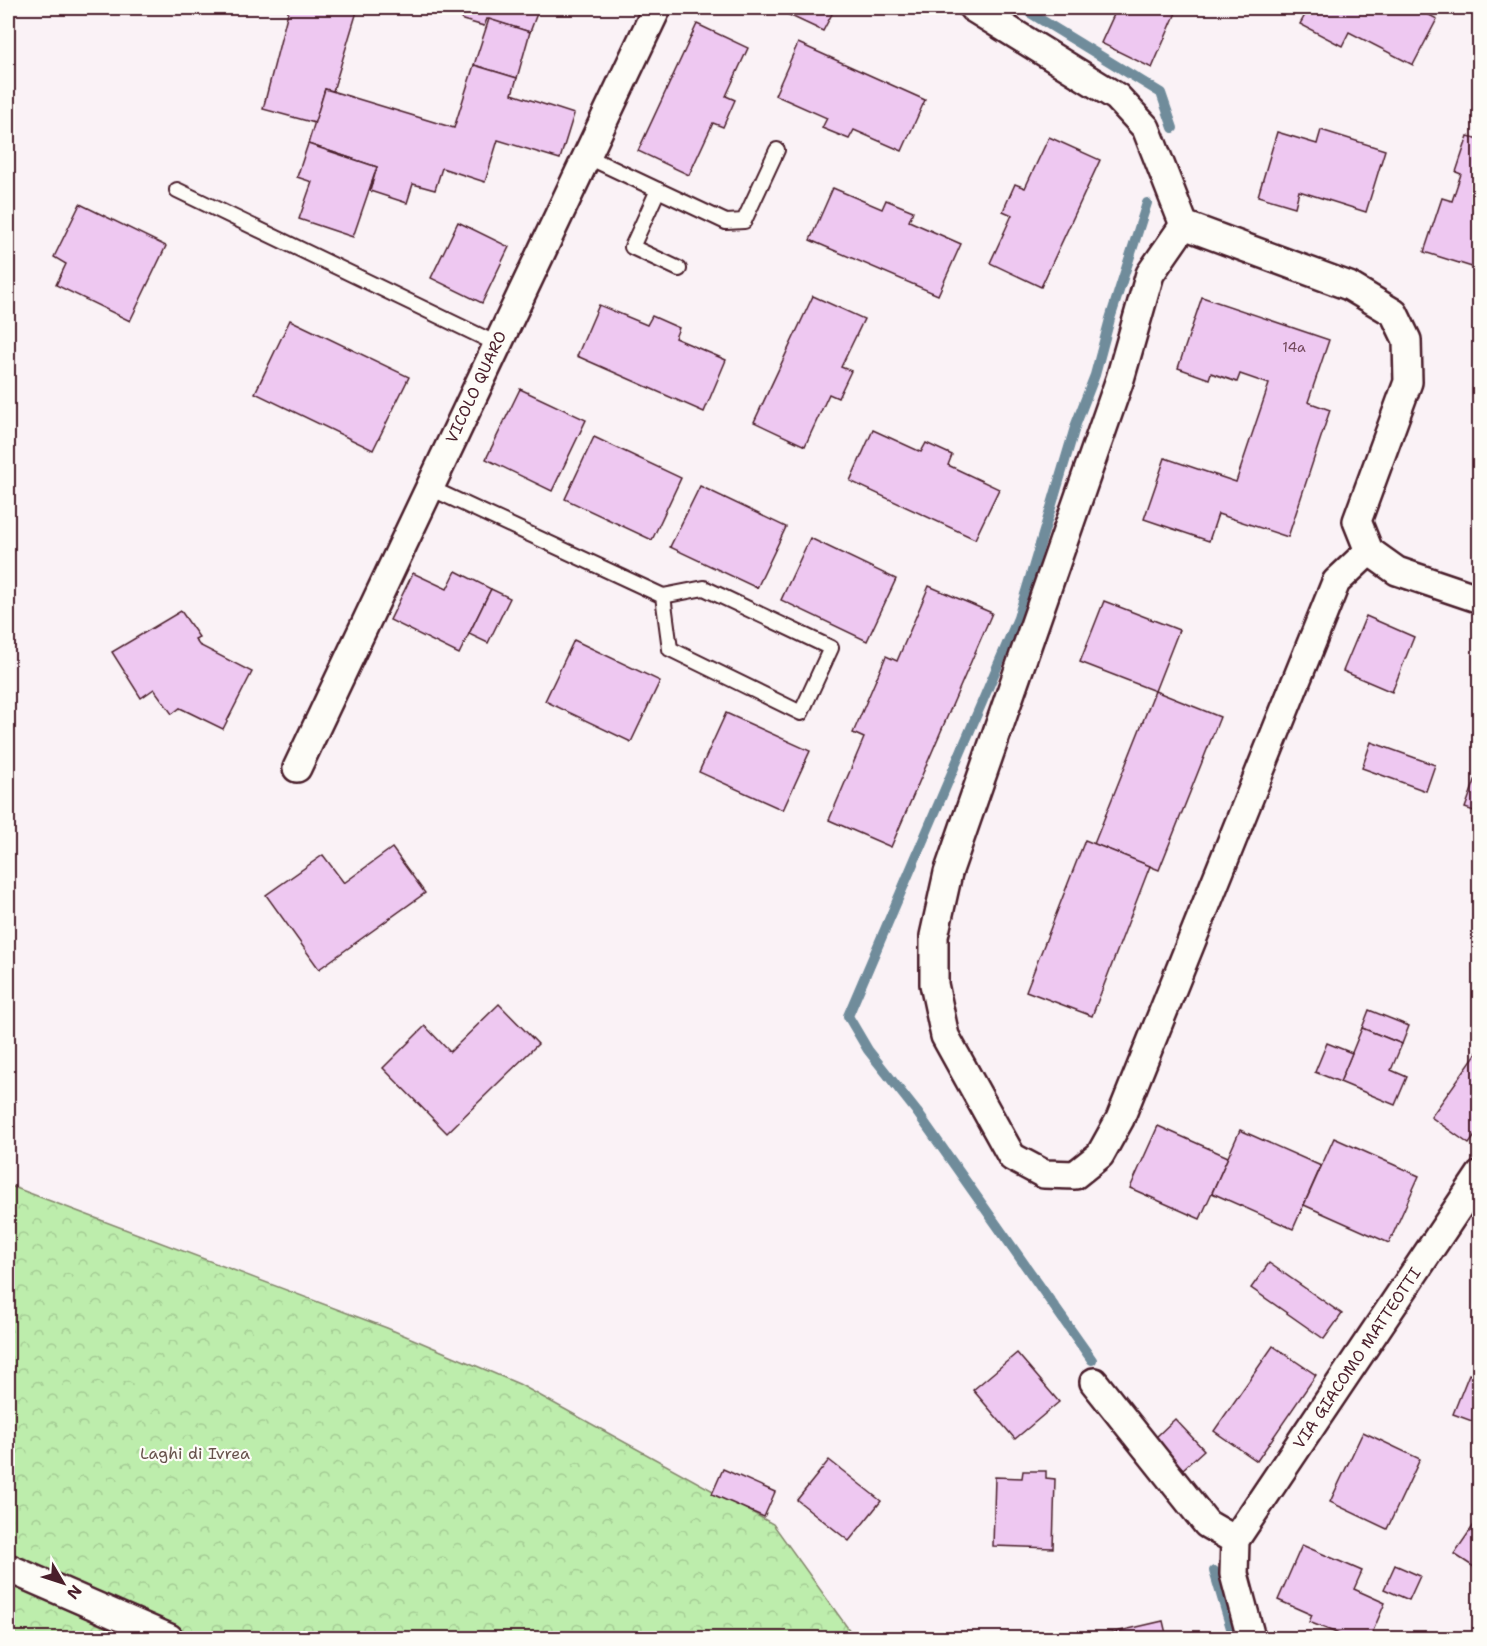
<svg xmlns="http://www.w3.org/2000/svg" width="1487" height="1646" font-family="'Shantell Sans',sans-serif">
<style>
.park{fill:url(#park-crowns);stroke:#84866c;stroke-width:1.5}
.lines{fill:none;stroke-linecap:round;stroke-linejoin:round}
.stream{stroke:#6f8c9b;stroke-width:10}
.building{fill:#eec8f1;stroke:#4a1f2b;stroke-width:1.5}
.lane-casing{stroke:#4a1f2b;stroke-width:18}
.street-casing{stroke:#4a1f2b;stroke-width:32}
.lane{stroke:#fdfcf7;stroke-width:14}
.street{stroke:#fdfcf7;stroke-width:27}
.labels{text-anchor:middle;dominant-baseline:central;stroke-width:4.5;stroke-linejoin:round;paint-order:stroke}
.number-label{font-size:14px;fill:#73495c}
.street-label{font-size:16px;fill:#4a1f2b;stroke:#fdfcf7}
.park-label{font-size:16px;fill:#67524b;stroke:#fdfcf7}
</style>
<defs>
<pattern id="park-crowns" width="20" height="18" patternUnits="userSpaceOnUse" patternTransform="scale(1.5)"><rect width="20" height="18" fill="#bdedac"/><path d="M2 6a3 3 0 1 1 6 0M12 15a3 3 0 1 1 6 0" fill="none" stroke="#a4cb94"/></pattern>
</defs>
<rect width="100%" height="100%" fill="#faf2f6"/>
<filter id="ink" filterUnits="userSpaceOnUse"><feTurbulence type="fractalNoise" baseFrequency=".0167" numOctaves="2"/><feDisplacementMap in="SourceGraphic" scale="12" xChannelSelector="R" yChannelSelector="G"/><feConvolveMatrix kernelMatrix="1 2 1 2 8 2 1 2 1" color-interpolation-filters="sRGB"/></filter>
<g filter="url(#ink)">
<polygon class="park" points="8,1185 387,1328 519,1384 773,1524 855,1638 8,1638"/>
<g class="lines">
<g class="stream">
<polyline points="1022,8 1161,93 1173,128"/>
<polyline points="1092,1360 917,1112 868,1050 848,1016 1018,618 1076,424 1095,375 1110,319 1147,203"/>
<polyline points="1214,1571 1234,1638"/>
</g>
</g>
<g class="building">
<polygon points="289,8 358,8 333,91 325,89 315,123 263,109"/>
<polygon points="457,8 539,8 530,32 487,19 484,26 463,20 456,9"/>
<polygon points="774,8 835,8 823,31"/>
<polygon points="1117,8 1178,8 1152,68 1101,43"/>
<polygon points="1309,8 1416,8 1437,19 1413,65 1349,32 1342,46 1300,24"/>
<polygon points="489,19 530,32 517,78 474,65"/>
<polygon points="697,24 748,48 726,96 735,100 723,127 713,123 689,175 638,151"/>
<polygon points="798,43 925,100 902,151 854,130 849,139 822,128 827,118 775,95"/>
<polygon points="474,65 517,78 512,94 574,114 560,159 498,140 485,182 442,168 435,190 413,184 407,203 370,191 377,167 308,144 325,89 454,128"/>
<polygon points="1321,130 1385,150 1366,212 1299,191 1295,207 1258,196 1277,132 1317,144"/>
<polygon points="1468,136 1480,139 1480,264 1474,262 1472,267 1424,252 1442,198 1452,201 1461,174 1456,172"/>
<polygon points="1049,137 1100,160 1041,287 990,263 1012,215 1003,211 1015,184 1025,188"/>
<polygon points="308,144 377,167 353,237 299,219 312,182 297,177"/>
<polygon points="833,188 882,209 886,200 913,211 909,221 961,244 938,295 810,240"/>
<polygon points="80,204 166,246 130,321 56,285 66,264 54,257"/>
<polygon points="458,222 509,247 482,303 431,278"/>
<polygon points="813,296 864,319 841,367 851,371 838,398 829,394 805,446 754,422"/>
<polygon points="1202,297 1329,340 1308,402 1330,410 1288,537 1218,514 1209,541 1144,519 1165,458 1236,482 1269,384 1240,374 1237,382 1211,373 1209,379 1178,368"/>
<polygon points="599,305 647,325 652,316 679,328 675,338 726,360 704,412 577,356"/>
<polygon points="290,320 409,377 373,450 255,393"/>
<polygon points="520,389 586,420 552,491 486,459"/>
<polygon points="873,430 921,452 926,443 952,455 948,465 999,489 975,539 850,481"/>
<polygon points="594,437 681,478 652,540 565,499"/>
<polygon points="700,486 786,527 757,588 670,547"/>
<polygon points="810,538 896,579 867,641 781,600"/>
<polygon points="456,571 491,589 459,654 390,620 413,573 447,589"/>
<polygon points="929,586 992,613 891,847 829,820 864,738 853,733 886,656 897,661"/>
<polygon points="491,589 510,598 488,643 469,634"/>
<polygon points="1104,601 1179,630 1155,691 1080,662"/>
<polygon points="181,611 199,637 195,639 199,645 252,672 223,729 180,708 172,714 154,689 141,698 112,652"/>
<polygon points="1366,616 1414,637 1392,692 1343,671"/>
<polygon points="574,640 660,681 631,742 545,701"/>
<polygon points="1155,691 1220,717 1159,870 1094,844"/>
<polygon points="726,713 810,751 783,810 699,772"/>
<polygon points="1371,742 1435,765 1426,791 1362,768"/>
<polygon points="1480,767 1480,813 1465,808"/>
<polygon points="1085,840 1150,866 1092,1016 1026,991"/>
<polygon points="392,848 425,893 319,969 266,895 323,855 344,883"/>
<polygon points="499,1004 538,1044 447,1133 383,1068 425,1026 450,1052"/>
<polygon points="1369,1010 1409,1026 1402,1044 1362,1028"/>
<polygon points="1362,1028 1402,1044 1391,1070 1407,1077 1395,1105 1340,1082"/>
<polygon points="1327,1043 1352,1053 1340,1082 1315,1072"/>
<polygon points="1480,1048 1480,1129 1469,1144 1431,1117"/>
<polygon points="1158,1126 1228,1157 1200,1219 1130,1188"/>
<polygon points="1240,1130 1321,1166 1293,1229 1212,1193"/>
<polygon points="1334,1138 1419,1176 1389,1243 1304,1205"/>
<polygon points="1269,1263 1342,1314 1324,1339 1251,1288"/>
<polygon points="1273,1346 1316,1375 1257,1461 1214,1431"/>
<polygon points="1017,1353 1059,1402 1015,1439 973,1390"/>
<polygon points="1469,1374 1480,1379 1480,1424 1453,1414"/>
<polygon points="1175,1419 1204,1450 1183,1469 1155,1438"/>
<polygon points="1363,1432 1420,1459 1387,1529 1330,1502"/>
<polygon points="829,1460 881,1501 849,1541 797,1500"/>
<polygon points="723,1469 775,1492 764,1517 712,1494"/>
<polygon points="1023,1471 1046,1471 1046,1478 1055,1479 1053,1548 993,1546 995,1477 1022,1478"/>
<polygon points="1480,1516 1480,1571 1454,1554"/>
<polygon points="1302,1545 1362,1571 1354,1589 1385,1603 1370,1638 1349,1638 1309,1622 1312,1615 1278,1600"/>
<polygon points="1395,1565 1420,1576 1409,1600 1384,1589"/>
<polygon points="1163,1621 1167,1638 1112,1638 1111,1633"/>
</g>
<g class="lines">
<g class="lane-casing">
<g id="lane">
<polyline points="586,156 658,190 632,247 679,269"/>
<polyline points="177,190 497,344"/>
<polyline points="658,190 726,222 744,221 777,150"/>
<polyline points="428,487 663,596 704,588 831,648 801,713 670,649 663,596"/>
</g>
</g>
<g class="street-casing">
<g id="street">
<polyline points="973,8 1117,97 1146,128 1184,225 1349,286 1394,313 1407,340 1408,382 1357,521 1369,551"/>
<polyline points="1184,225 1150,274 1120,379 948,873 934,936 934,984 945,1036 1012,1157 1044,1174 1075,1175 1100,1155 1120,1119 1336,582 1369,551"/>
<polyline points="1369,551 1397,571 1480,599"/>
<polyline points="297,768 657,8"/>
<polyline points="1094,1382 1207,1524 1235,1540"/>
<polyline points="8,1568 169,1638"/>
<polyline points="1251,1638 1234,1574 1235,1540 1480,1175"/>
</g>
</g>
<use href="#lane" class="lane"/>
<use href="#street" class="street"/>
</g>
</g>
<g class="labels">
<g class="number-label">
<text x="1294" y="347">14a</text>
</g>
<g class="street-label">
<text transform="translate(476 387) rotate(-65)">VICOLO QUARO</text>
<text transform="translate(1357 1358) rotate(-56)">VIA GIACOMO MATTEOTTI</text>
</g>
<g class="park-label">
<text x="195" y="1453">Laghi di Ivrea</text>
</g>
</g>
<rect width="1487" height="1646" fill="none" stroke="#fdfcf7" stroke-width="30"/>
<rect x="15" y="15" width="1457" height="1616" fill="none" stroke="#4a1f2b" stroke-width="2" filter="url(#ink)"/>
<g transform="translate(63 1583) rotate(129)" stroke="#fdfcf7" stroke-width="4.5" paint-order="stroke">
<path d="M0-4.5L10 22L0 15L-10 22Z" fill="#4a1f2b"/>
<text y="-9" font-size="16" font-weight="bold" text-anchor="middle" fill="#4a1f2b">N</text>
</g>
</svg>
